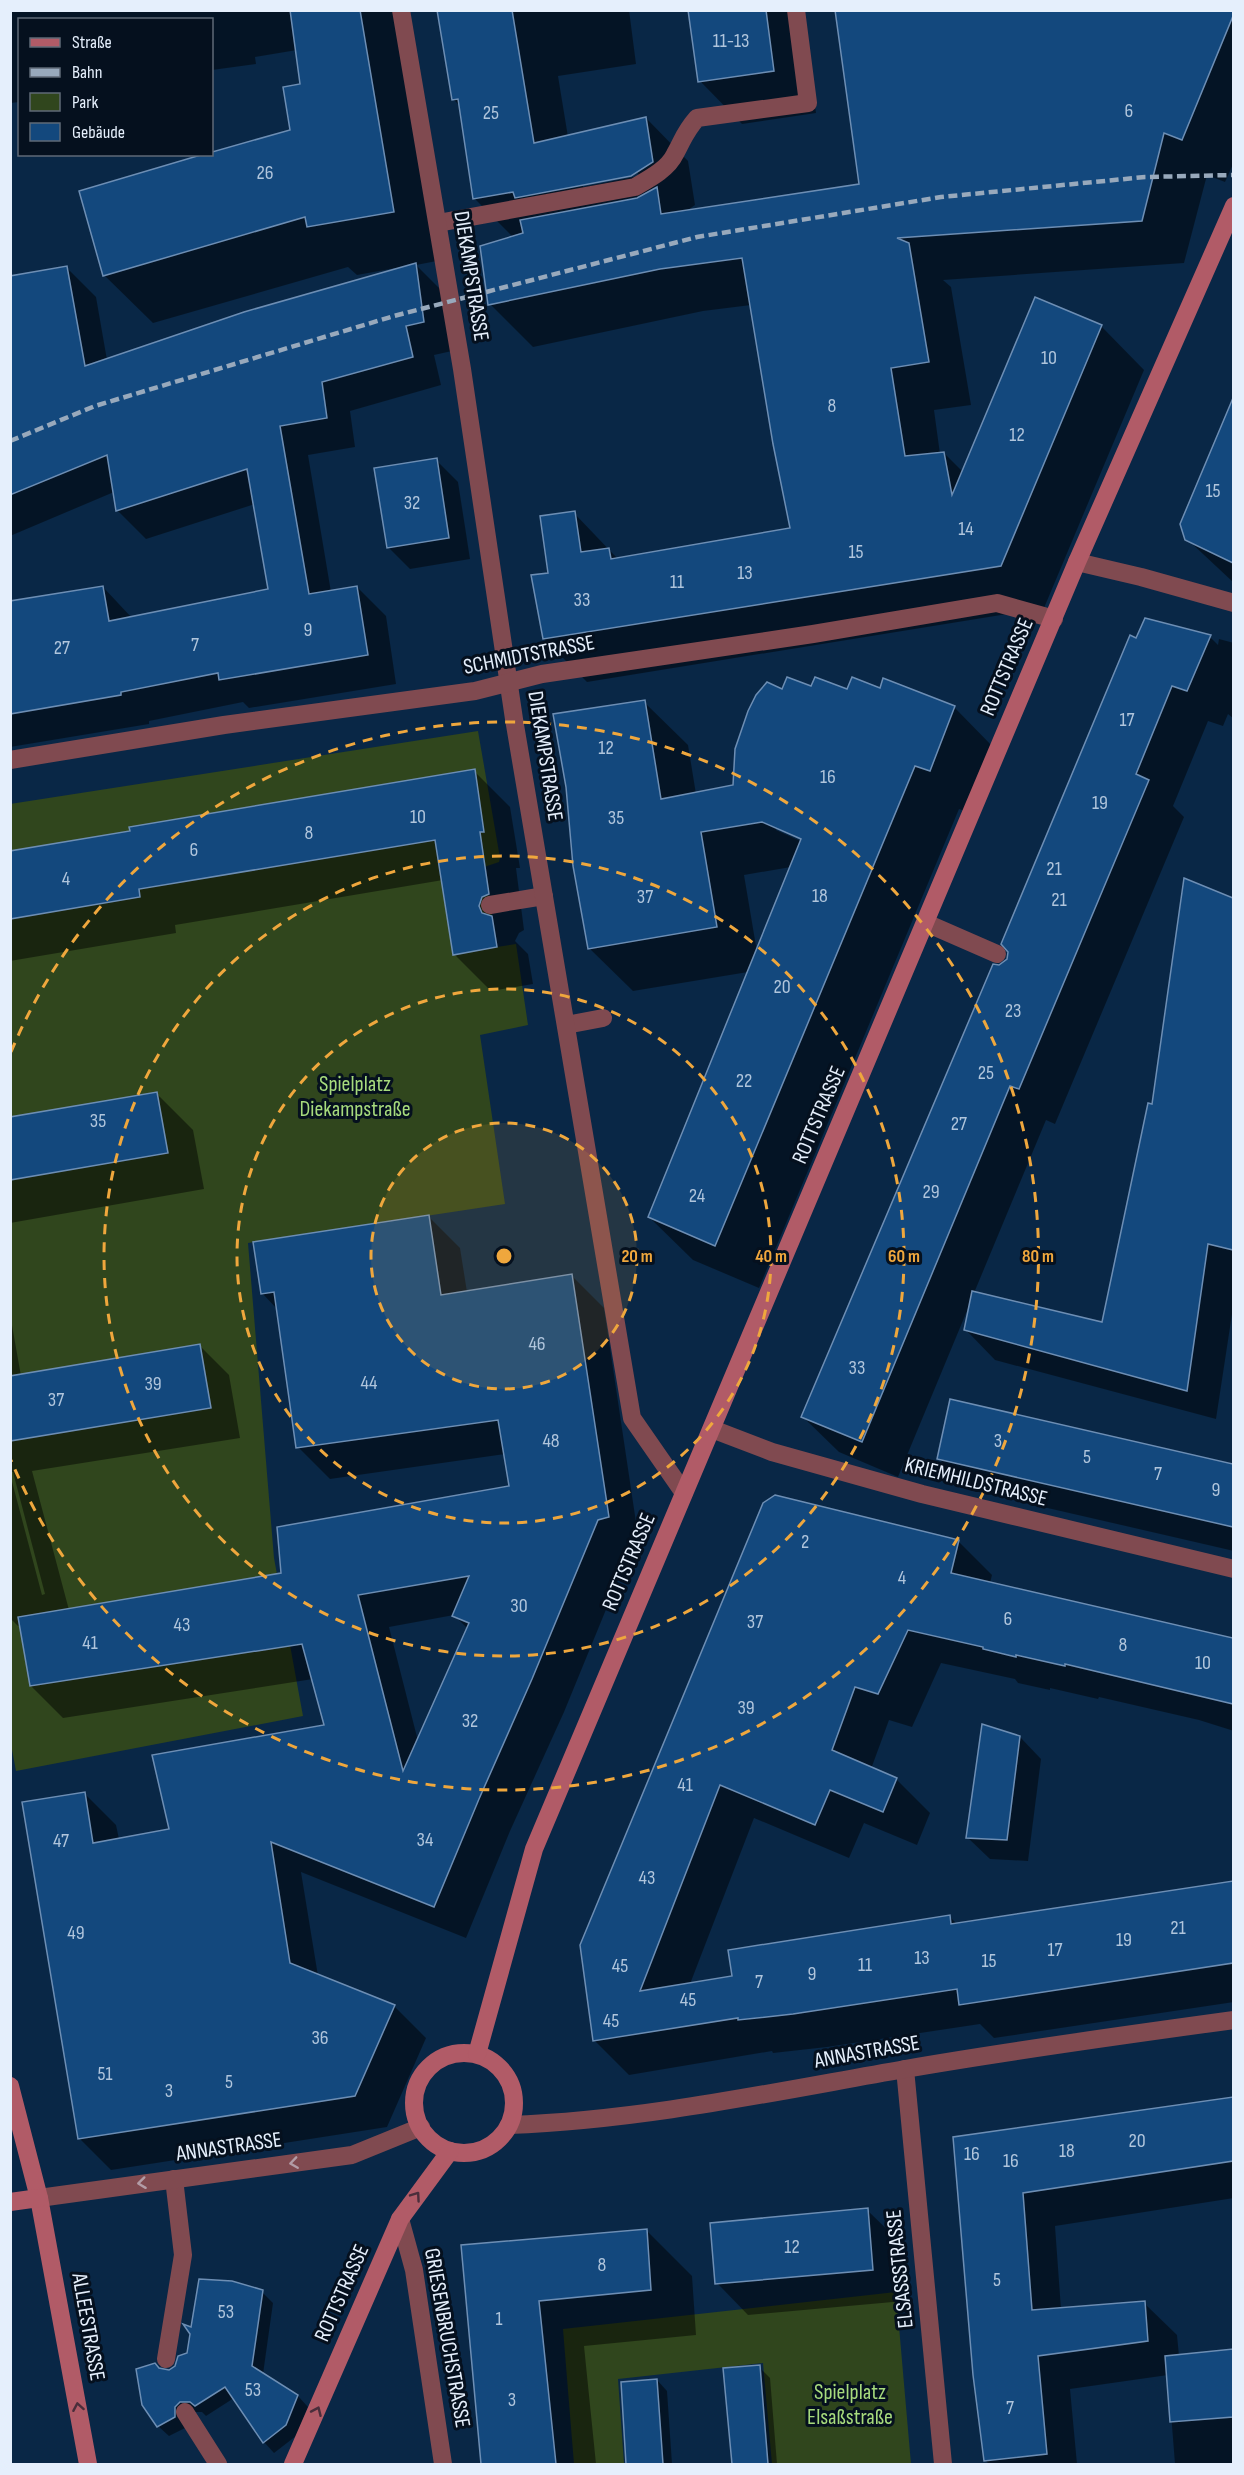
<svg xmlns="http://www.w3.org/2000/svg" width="1244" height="2475" font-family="'Sofia Sans Condensed',sans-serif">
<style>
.green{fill:#30461d}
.shadow{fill:#0007;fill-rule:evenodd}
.building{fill:#13487d;stroke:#6d8eb4;stroke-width:1.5;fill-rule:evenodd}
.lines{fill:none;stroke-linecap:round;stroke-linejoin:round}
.lane{stroke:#804a50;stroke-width:18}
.street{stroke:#804a50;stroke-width:18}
.secondary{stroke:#b15b67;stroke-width:18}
.rail{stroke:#98a9bc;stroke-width:4.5;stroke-dasharray:9 4.5;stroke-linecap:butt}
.oneway{stroke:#b29ca6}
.oneway2{stroke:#4a2e3b}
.ring{fill:none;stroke:#efa73d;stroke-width:3;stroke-dasharray:10 8}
.labels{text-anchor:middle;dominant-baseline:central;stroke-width:6;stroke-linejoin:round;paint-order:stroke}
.number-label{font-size:20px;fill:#b0c5dc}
.street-label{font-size:22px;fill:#e5effc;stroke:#05101e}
.park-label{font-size:22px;fill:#a7db7d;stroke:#05101e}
.centre{fill:#efa73d;stroke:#05101e;stroke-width:3}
.ring-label{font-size:18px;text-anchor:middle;font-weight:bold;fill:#efa73d;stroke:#05101e;stroke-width:6;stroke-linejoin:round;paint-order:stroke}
</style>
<rect width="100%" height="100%" fill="#092746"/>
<g class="green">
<polygon points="478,731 500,858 499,862 484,867 497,947 516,944 528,1025 480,1035 505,1204 248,1243 274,1558 303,1716 16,1771 10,1739 10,804"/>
<polygon points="896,2292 911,2464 772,2464 763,2363 618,2379 624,2464 574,2464 563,2329"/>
</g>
<g class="shadow">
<polygon points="10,10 402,10 442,260 416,265 445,294 452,351 434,355 441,385 350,411 355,447 308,455 331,592 357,587 386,616 396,684 249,708 243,702 149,721 149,724 10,747 10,602 103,587 132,618 269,590 255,504 146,539 117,510 114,492 10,536 10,394 94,365 94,363 10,378 67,268 96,297 107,360 396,271 396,268 357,275 348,267 153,323 104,275 212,154 292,131 302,86 297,50 255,57 256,64 212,70 212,20 20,20 20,102 10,103"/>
<path d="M438,10H629L636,64L558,76L568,137L646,118L688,161L695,205L685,212L860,186L837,10H1234V162L1225,182L1207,175L1184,263L943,280L951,287L971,405L934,410L940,454L944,453L963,472L1036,299L1102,327L1144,370L1044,608L587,682L544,639L550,574L574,513L617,558L791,529L751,305L703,311L533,347L490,304L514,238L474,198L461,107L453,99ZM638,173L639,176L583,187V184Z"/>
<polygon points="689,10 802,10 816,113 742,124 700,81"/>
<polygon points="1234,403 1234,583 1187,539 1181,524"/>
<polygon points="436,460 458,482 470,559 410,569 388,547"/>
<polygon points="1210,637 1218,645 1219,639 1234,643 1234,719 1228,714 1223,726 1208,721 1173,806 1184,817 1055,1124 1046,1120 974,1293 1103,1324 1154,1106 1185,880 1234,899 1234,1301 1216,1419 995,1360 966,1330 969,1306 898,1477 839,1452 803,1417 1004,965 1009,958 1137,639"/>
<path d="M812,688L848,691L881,690L954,707L997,751L973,814L959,809L759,1288L693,1260L649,1217L748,972L633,991L589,948L644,702L688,745L696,794L734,786L783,691ZM776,826L808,841L807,844L776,830ZM791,867L757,952L744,875Z"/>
<polygon points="474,771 510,807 520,868 516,868 524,930 519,933 515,941 528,954 533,984 491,991 454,954 443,880 175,925 176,933 10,961 10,852"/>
<polygon points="157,1094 193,1130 204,1189 10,1223 10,1119"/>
<path d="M428,1216L460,1248L467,1292L572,1276L604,1308L640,1549L630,1551L564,1712L510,1831L466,1938L301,1872L318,1976L394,2006L426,2038L387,2127L111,2170L79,2138L85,1794L116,1825L119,1839L171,1830L326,1726L313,1679L63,1718L31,1686L21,1625L18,1626L10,1618V1474L42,1595L45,1594L13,1472H10V1314L21,1376L199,1345L229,1375L240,1438L32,1471L69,1610L282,1574L510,1487L505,1454L330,1479L298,1447L278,1310L262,1293ZM454,1615L468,1629L418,1741L389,1627Z"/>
<polygon points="951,1400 1234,1464 1234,1551 970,1490 939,1459"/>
<polygon points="764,1504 959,1542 992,1575 990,1583 1234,1640 1234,1731 1199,1720 1099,1697 1098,1699 1050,1688 1050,1690 1018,1683 1015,1679 941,1663 912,1727 889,1720 871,1769 896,1779 930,1813 917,1845 864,1823 849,1858 754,1818 690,1984 733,1977 949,1916 957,1924 1234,1883 1234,2002 994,2038 980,2024 827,2047 773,2053 772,2051 629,2075 595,2041 581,1945"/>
<polygon points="1020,1737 1041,1759 1028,1861 990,1859 968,1838"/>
<polygon points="1234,2099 1234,2198 1055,2226 1061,2309 1144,2303 1177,2335 1179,2356 1234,2350 1234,2464 1175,2464 1168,2375 1070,2389 1077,2464 989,2464 985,2460 954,2139"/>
<polygon points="867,2210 899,2241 904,2301 748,2315 717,2283"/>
<polygon points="646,2230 692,2276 696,2335 584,2346 596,2464 483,2464 463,2246"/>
<polygon points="262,2292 273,2303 263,2374 298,2396 308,2407 296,2436 274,2453 264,2442 234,2398 206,2416 202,2412 190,2412 185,2428 169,2436 158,2426 160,2370 170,2371 188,2354 192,2330"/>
<polygon points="759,2367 770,2378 777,2464 733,2464 724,2369"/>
<polygon points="657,2380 667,2391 672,2464 628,2464 623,2383"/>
</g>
<g class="building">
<polygon points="290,10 360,10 394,212 307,227 305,217 103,276 79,191 204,154 212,154 212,152 290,130 283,87 300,84"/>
<polygon points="437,10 512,10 534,143 646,117 653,162 631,176 515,198 513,192 473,199 458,99 452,100"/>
<polygon points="688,10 766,10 774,71 698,82"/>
<polygon points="835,10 1233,10 1233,16 1182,140 1164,133 1142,221 897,238 909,243 929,362 891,368 905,456 944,452 952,495 1035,297 1102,325 1001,566 543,639 531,575 548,573 540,516 575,511 581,552 609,548 611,559 790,528 773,444 742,258 660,269 488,305 480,246 523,233 520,220 637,198 657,187 661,214 859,184"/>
<polygon points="416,263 424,322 406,326 413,357 322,382 327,418 280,426 309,594 357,586 368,655 219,680 218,673 121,692 121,695 10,714 10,601 103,586 109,621 268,589 247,469 116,511 107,455 10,495 10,276 67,266 85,366 244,312"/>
<polygon points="1233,398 1233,563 1185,540 1180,524"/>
<polygon points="437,458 449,538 387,548 374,468"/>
<polygon points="1145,618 1211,635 1187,691 1172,686 1136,774 1149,780 1019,1089 1010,1086 862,1442 801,1417 993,964 999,965 1007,959 1008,952 1001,944 1130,635 1136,638"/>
<polygon points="787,677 811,686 815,677 847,689 852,677 880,688 883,678 955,706 930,771 915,766 715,1246 648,1217 801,839 762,822 701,832 717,927 588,949 573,866 566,787 553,714 645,700 661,799 733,785 735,749 748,711 756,695 767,682 782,689"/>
<polygon points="475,769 484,832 480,832 489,894 482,897 479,906 482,913 492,916 497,947 453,955 435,840 139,889 140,897 10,919 10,851 130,831 129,827"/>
<polygon points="1184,878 1233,898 1233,1250 1208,1244 1187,1391 964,1330 972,1291 1102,1322 1148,1103 1152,1104"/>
<polygon points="157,1092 168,1153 10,1180 10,1117"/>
<path d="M429,1215L441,1295L572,1274L609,1517L598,1520L532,1679L479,1799L434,1907L271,1842L290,1963L395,2005L355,2096L78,2139L22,1802L85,1792L93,1843L169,1829L152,1755L324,1725L302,1644L30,1686L18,1617L281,1573L277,1527L509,1486L498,1420L296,1448L274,1292L261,1294L253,1242ZM469,1576L452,1616L469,1623L403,1771L358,1595Z"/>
<polygon points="200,1344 211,1408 10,1441 10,1376"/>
<polygon points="950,1399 1233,1464 1233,1527 937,1459"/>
<polygon points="775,1495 959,1540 951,1573 1233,1638 1233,1704 1065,1664 1065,1666 1016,1655 1016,1657 983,1649 983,1647 908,1630 878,1694 855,1687 832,1750 897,1778 883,1812 830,1790 815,1825 720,1785 640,1991 732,1976 728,1950 950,1915 951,1924 1233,1881 1233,1963 959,2005 957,1989 793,2014 738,2020 738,2018 593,2041 580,1945 763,1503"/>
<polygon points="982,1724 1020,1736 1007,1840 966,1838"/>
<polygon points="1233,2097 1233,2161 1023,2193 1032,2310 1145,2301 1148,2341 1038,2356 1047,2454 984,2461 973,2375 953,2137"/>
<polygon points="868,2208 873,2270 715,2284 710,2223"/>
<polygon points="647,2229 651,2290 539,2301 556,2464 481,2464 461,2245"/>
<polygon points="199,2279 232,2281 263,2290 252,2366 298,2395 286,2425 263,2443 225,2387 195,2406 190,2402 180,2402 175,2407 175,2417 157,2427 142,2405 136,2369 155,2363 159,2368 169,2370 175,2366 178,2356 187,2353 190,2334 183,2324 191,2327"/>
<polygon points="1233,2349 1233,2417 1170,2422 1165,2356"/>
<polygon points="760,2365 768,2464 732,2464 723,2368"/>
<polygon points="657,2379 663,2464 626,2464 621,2382"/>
</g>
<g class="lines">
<g class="lane">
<path d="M438,223L635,187C649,179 668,169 675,154C684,138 684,133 697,118L808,103L796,10"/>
<polyline points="490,905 544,896"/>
<polyline points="926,923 997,954"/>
<polyline points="566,1025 603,1018"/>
<polyline points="166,2359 183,2255 174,2179"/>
<polyline points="185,2412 218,2464"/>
</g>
<g class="street">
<polyline points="401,10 462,369 514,719 632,1418 684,1493"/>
<polyline points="1077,562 1141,577 1234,603"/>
<polyline points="10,760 224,725 475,691 542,674 813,634 997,603 1054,619"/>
<polyline points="712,1429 772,1452 922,1494 1234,1569"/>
<polyline points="905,2069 943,2464"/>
<path d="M509,2125C643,2120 773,2092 905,2069C1014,2050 1124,2035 1234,2020"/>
<polyline points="39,2198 352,2155 421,2127"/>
<polyline points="400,2219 414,2270 443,2464"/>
</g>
<g class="secondary">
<circle cx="464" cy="2103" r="50"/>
<polyline points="477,2054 534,1849 1077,562 1234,206"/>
<polyline points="10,2086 39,2198 88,2464"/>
<polyline points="10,2202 39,2198"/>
<polyline points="293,2464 400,2219 450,2151"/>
</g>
<polyline class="rail" points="10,441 95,406 394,316 697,237 941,197 1145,177 1234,175"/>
</g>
<defs><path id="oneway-chevron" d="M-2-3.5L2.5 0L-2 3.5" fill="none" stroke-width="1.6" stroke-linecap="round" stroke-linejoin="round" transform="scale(1.5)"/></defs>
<g class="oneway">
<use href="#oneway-chevron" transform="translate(294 2163) rotate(172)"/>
<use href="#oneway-chevron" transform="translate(142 2183) rotate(173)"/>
</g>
<g class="oneway2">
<use href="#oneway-chevron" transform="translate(416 2196) rotate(-55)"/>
<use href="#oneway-chevron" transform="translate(78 2407) rotate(-100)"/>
<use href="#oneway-chevron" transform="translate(317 2411) rotate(-66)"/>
</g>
<circle cx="504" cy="1256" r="133" fill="#efa73d" fill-opacity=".12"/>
<g class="ring">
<circle cx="504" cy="1256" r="133"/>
<circle cx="504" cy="1256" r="267"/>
<circle cx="504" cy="1256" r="400"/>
<path d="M11 1052A534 534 0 1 1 11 1460"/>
</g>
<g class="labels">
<g class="number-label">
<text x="731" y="41">11-13</text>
<text x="1129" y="111">6</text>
<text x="491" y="113">25</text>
<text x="265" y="173">26</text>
<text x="1049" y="358">10</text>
<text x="832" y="406">8</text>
<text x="1017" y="435">12</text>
<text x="1213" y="491">15</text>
<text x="412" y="503">32</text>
<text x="966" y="529">14</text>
<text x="856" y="552">15</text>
<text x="745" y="573">13</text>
<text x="677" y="582">11</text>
<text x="582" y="600">33</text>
<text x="308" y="630">9</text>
<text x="195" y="645">7</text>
<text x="62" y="648">27</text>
<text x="1127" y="720">17</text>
<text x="606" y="748">12</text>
<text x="828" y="777">16</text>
<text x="1100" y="803">19</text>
<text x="418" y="817">10</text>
<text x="616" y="818">35</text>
<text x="309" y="833">8</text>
<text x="194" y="850">6</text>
<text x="1054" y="869">21</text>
<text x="66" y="879">4</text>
<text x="820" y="896">18</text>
<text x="645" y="897">37</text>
<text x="1059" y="900">21</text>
<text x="782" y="987">20</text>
<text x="1013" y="1011">23</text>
<text x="986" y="1073">25</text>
<text x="744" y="1081">22</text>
<text x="98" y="1121">35</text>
<text x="959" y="1124">27</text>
<text x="931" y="1192">29</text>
<text x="697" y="1196">24</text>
<text x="537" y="1344">46</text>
<text x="857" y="1368">33</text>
<text x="369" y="1383">44</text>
<text x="153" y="1384">39</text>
<text x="56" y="1400">37</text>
<text x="551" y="1441">48</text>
<text x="998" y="1441">3</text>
<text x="1087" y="1457">5</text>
<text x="1158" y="1474">7</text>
<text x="1216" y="1490">9</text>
<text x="805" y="1542">2</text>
<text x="902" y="1578">4</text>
<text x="519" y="1606">30</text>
<text x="1008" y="1619">6</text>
<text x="755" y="1622">37</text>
<text x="182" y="1625">43</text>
<text x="90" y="1643">41</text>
<text x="1123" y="1645">8</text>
<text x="1203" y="1663">10</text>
<text x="746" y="1708">39</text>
<text x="470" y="1721">32</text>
<text x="685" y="1785">41</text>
<text x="425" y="1840">34</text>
<text x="61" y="1841">47</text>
<text x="647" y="1878">43</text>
<text x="1178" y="1928">21</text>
<text x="76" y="1933">49</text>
<text x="1124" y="1940">19</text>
<text x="1055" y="1950">17</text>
<text x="922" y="1958">13</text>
<text x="989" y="1961">15</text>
<text x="865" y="1965">11</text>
<text x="620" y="1966">45</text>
<text x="812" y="1974">9</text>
<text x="759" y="1982">7</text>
<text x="688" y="2000">45</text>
<text x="611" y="2021">45</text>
<text x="320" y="2038">36</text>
<text x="105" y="2074">51</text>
<text x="229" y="2082">5</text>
<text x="169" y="2091">3</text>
<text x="1137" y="2141">20</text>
<text x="1067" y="2151">18</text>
<text x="972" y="2154">16</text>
<text x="1011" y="2161">16</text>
<text x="792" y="2247">12</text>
<text x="602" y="2265">8</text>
<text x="997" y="2280">5</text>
<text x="226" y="2312">53</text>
<text x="499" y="2319">1</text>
<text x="253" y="2390">53</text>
<text x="512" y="2400">3</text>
<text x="1010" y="2408">7</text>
</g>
<g class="street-label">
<text transform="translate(471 276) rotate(81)">DIEKAMPSTRASSE</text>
<text transform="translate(529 655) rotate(-11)">SCHMIDTSTRASSE</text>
<text transform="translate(1007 667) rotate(-67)">ROTTSTRASSE</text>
<text transform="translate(545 756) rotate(81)">DIEKAMPSTRASSE</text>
<text transform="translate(819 1115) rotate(-67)">ROTTSTRASSE</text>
<text transform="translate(976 1482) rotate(14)">KRIEMHILDSTRASSE</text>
<text transform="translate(629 1562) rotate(-67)">ROTTSTRASSE</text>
<text transform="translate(867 2052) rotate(-10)">ANNASTRASSE</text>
<text transform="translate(229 2147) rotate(-8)">ANNASTRASSE</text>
<text transform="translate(900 2269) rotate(-96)">ELSASSSTRASSE</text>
<text transform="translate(342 2293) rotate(-66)">ROTTSTRASSE</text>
<text transform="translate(88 2327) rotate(80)">ALLEESTRASSE</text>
<text transform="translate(447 2338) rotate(80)">GRIESENBRUCHSTRASSE</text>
</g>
<g class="park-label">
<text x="355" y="1084">Spielplatz<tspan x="355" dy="25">Diekampstraße</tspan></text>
<text x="850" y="2392">Spielplatz<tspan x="850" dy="25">Elsaßstraße</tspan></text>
</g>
</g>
<circle cx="504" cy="1256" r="9" class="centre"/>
<g class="ring-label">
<text x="637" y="1262">20 m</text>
<text x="771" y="1262">40 m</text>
<text x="904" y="1262">60 m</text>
<text x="1038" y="1262">80 m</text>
</g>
<rect width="1244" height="2475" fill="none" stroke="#e5effc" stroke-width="24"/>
<rect x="18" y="18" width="195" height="138" fill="#05101e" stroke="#5f6977" stroke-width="1.5"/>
<rect x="30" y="38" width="30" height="9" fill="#b15b67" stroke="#5f6977" stroke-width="1.5"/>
<text x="72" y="48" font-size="18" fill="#e5effc">Straße</text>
<rect x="30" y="68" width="30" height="9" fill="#98a9bc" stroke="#5f6977" stroke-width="1.5"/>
<text x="72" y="78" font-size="18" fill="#e5effc">Bahn</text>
<rect x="30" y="93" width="30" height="18" fill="#30461d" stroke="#5f6977" stroke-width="1.5"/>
<text x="72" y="108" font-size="18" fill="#e5effc">Park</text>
<rect x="30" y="123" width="30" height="18" fill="#13487d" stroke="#5f6977" stroke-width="1.5"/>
<text x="72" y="138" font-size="18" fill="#e5effc">Gebäude</text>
</svg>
